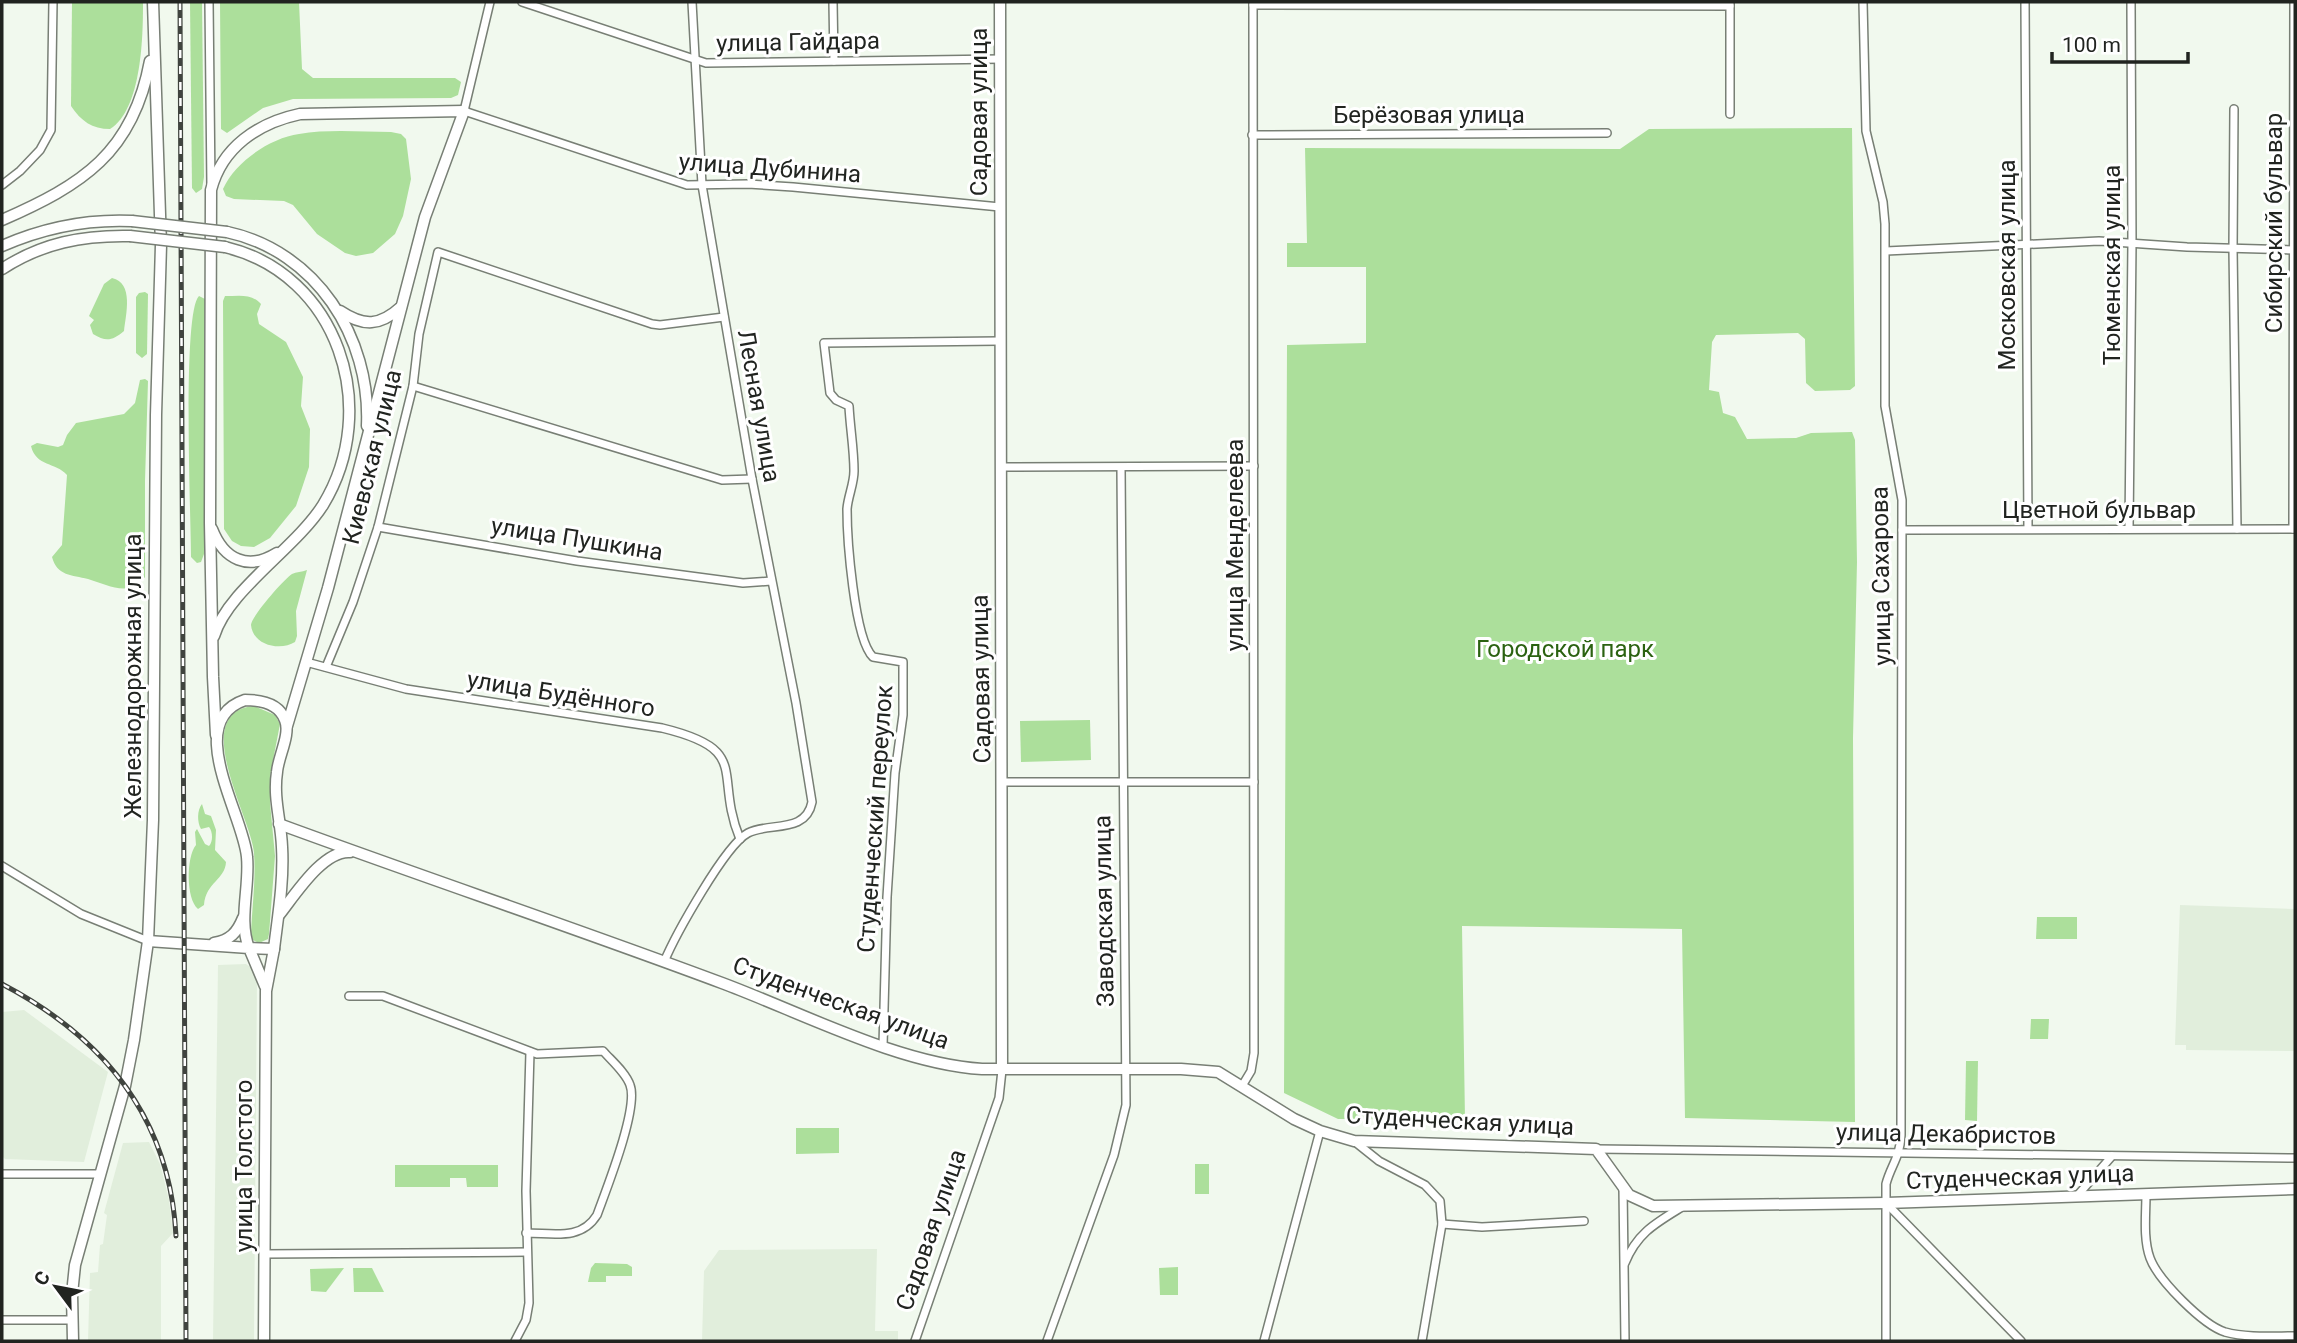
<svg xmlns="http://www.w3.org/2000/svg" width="2297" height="1343" font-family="Roboto,sans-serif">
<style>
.built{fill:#e1eedc}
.green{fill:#acdf9b}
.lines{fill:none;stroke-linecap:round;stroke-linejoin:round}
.street-casing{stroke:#787f75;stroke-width:10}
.secondary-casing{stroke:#787f75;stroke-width:13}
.street{stroke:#fff;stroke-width:7}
.secondary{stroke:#fff;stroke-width:10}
.rail-casing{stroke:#40443f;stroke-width:5}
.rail{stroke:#fff;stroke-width:2.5;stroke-dasharray:8;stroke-linecap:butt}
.secondary-bridge-casing{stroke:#787f75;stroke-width:13;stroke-linecap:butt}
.secondary-bridge{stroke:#fff;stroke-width:10}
.labels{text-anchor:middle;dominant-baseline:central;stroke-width:6;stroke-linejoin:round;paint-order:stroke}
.street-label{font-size:24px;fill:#212420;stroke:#fff}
.park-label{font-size:24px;fill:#2b6211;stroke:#fff}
</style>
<rect width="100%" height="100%" fill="#f1f9ee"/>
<g class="built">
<polygon points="2180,905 2295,909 2295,1051 2186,1050 2186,1045 2175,1045"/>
<polygon points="246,964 253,969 257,979 254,1341 213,1341 218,965"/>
<polygon points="24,1010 108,1072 84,1162 5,1159 2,1156 2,1012"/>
<polygon points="149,1142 160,1164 169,1200 173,1233 161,1246 161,1341 88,1341 90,1273 98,1272 100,1245 103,1244 107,1215 104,1213 123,1143"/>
<polygon points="877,1249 875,1331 898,1331 898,1341 702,1341 704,1271 719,1250"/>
</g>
<g class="green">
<path d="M72,2H143C143,35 142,109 110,129C92,129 81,121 71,106Z"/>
<polygon points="190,2 202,2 204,177 202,189 196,193 192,188"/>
<polygon points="220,2 299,2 302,69 313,78 455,78 461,82 458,95 451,98 293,99 263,108 227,133 221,129"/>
<polygon points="1852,128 1855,386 1850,390 1815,391 1806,383 1805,339 1798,333 1716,335 1712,342 1709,390 1719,392 1723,413 1735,417 1747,439 1796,438 1811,433 1852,432 1855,440 1857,562 1853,738 1855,1122 1685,1118 1682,929 1462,926 1465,1120 1338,1119 1284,1093 1287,345 1366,343 1366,267 1287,267 1287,243 1307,243 1305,148 1620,149 1649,129"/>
<path d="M391,132L401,134L406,139L411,179L403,216L395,234L373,253L356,256L345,253L317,234L293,205L284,201L234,199L226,196L223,189C235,162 270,138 299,134C328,129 362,132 391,132Z"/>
<path d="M112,278C134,283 126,314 124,331C112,341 106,342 93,334L90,325L94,320L89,316L104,284Z"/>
<polygon points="145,292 148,294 147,354 142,358 136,353 136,297 139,293"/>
<path d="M199,296L205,299L204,554L201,562L197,563L191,557C191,520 182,312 199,296Z"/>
<path d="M225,296C239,296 251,293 261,304L257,314L259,324L286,342L303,377L301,406L310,429L309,467L296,506L270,538L254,547L241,546L232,541L224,529L223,301Z"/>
<path d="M145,379L148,381L145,481V577C130,598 108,585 88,579C72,575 57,576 52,557L62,545L67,475C56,462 36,467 31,446L37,443L58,447L63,445L67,435L76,423L124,414L135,403L140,380Z"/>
<path d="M307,570L296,611L297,636L295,642C281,651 253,646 251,625C251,617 284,579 292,574C296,572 302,572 307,570Z"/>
<path d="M254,706L275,715L280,724L270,776V803L275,856L269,934L268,939L259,943L253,940L251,934C252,908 256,879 254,853C252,819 187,712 254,706Z"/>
<polygon points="1090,720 1091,760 1021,762 1020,721"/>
<path d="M202,804L205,814L211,816L216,830L215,850L226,862C225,880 206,882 204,905L198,909C186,899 186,857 196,845L195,832L197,829L205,844L209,846C213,842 213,832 209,827L201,829C197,822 197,810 202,804Z"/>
<polygon points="2037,917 2077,917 2077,939 2036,939"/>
<polygon points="2031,1019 2049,1019 2048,1039 2030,1039"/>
<polygon points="1966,1061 1978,1061 1977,1121 1965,1120"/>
<polygon points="796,1128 839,1128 839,1153 796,1154"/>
<rect x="1195" y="1164" width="14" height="30"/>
<polygon points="395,1165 498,1165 498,1187 467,1187 466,1178 450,1178 450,1187 395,1187"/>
<polygon points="595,1263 627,1264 632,1267 632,1276 606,1276 606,1282 588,1282 591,1268"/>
<polygon points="1178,1267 1178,1295 1160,1295 1159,1268"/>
<polygon points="344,1268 326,1292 311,1291 310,1269"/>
<polygon points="353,1268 372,1268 384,1292 354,1292"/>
</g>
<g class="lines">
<g class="street-casing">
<g id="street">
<polyline points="209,2 211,187"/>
<polyline points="490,2 464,111 687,185 748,184 793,187 1000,207"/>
<polyline points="522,2 706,63 1001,59"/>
<polyline points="833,2 834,61"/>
<polyline points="1730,2 1730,114"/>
<path d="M1863,2L1866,131L1883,202L1885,224V406L1902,500L1901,1135C1900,1158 1891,1165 1886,1184V1341"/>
<polyline points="2025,2 2028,528"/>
<polyline points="1253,5 1730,6"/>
<polyline points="2234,109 2233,249 2237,529"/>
<polyline points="1252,135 1607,133"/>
<polyline points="2,185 20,171 40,150 51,130 53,2"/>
<polyline points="1886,251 2099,241 2187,247 2293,250"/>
<polyline points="413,386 722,480 752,479"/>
<polyline points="1000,467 1254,466"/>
<polyline points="378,527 577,561 743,583 771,581"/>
<polyline points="2129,529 2132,243 2131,2"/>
<polyline points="2293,529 2294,2"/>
<polyline points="1902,530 2295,529"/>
<path d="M306,662L406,689L662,728C753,750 713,773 740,839"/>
<polyline points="326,667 353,602 378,527 413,386 419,334 438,252 652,324 660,325 724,317"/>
<polyline points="1003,782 1254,782"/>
<polyline points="2,866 81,914 148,941"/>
<path d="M664,962C675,936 725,845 748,833C769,822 806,834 812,802L796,703L752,479L702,185L692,2"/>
<path d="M349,996H383L537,1054L603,1051C612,1061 626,1073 630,1085C639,1108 606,1190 597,1215C581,1241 553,1233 526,1233"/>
<path d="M883,1046L887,897L895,773L903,715V662L873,657C854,639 847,537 847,509C848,496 854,484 854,471C854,449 850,427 849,406L836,400L830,393L824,343L999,341"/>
<polyline points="1242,1086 1251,1071 1254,1053 1253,2"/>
<polyline points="1354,1141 1379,1161 1425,1185 1440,1201 1442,1224 1422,1341"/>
<polyline points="1596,1149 2295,1158"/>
<polyline points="2,1174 101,1174"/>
<polyline points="1623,1188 1625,1341"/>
<path d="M2146,1194C2146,1214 2143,1239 2150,1258C2158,1280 2203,1325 2225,1332C2247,1338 2273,1336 2295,1336"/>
<polyline points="2077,1196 2112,1156"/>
<polyline points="1886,1203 2021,1341"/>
<polyline points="1442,1224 1482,1227 1584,1221"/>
<polyline points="265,1254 527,1252"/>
<path d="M1625,1263C1637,1233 1656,1223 1682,1207"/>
<polyline points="2,1320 72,1320"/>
<polyline points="515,1341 526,1320 529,1303 526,1191 530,1052"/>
<polyline points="915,1341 999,1098 1002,1070"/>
<polyline points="1047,1341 1114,1155 1126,1105 1121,468"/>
<polyline points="1264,1341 1320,1131"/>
</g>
</g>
<g class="secondary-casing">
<g id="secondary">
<polyline points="1000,2 1002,1070"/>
<path d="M2,220C82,185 133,153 150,61"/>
<path d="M227,232C316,251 371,337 367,426"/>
<path d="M2,246C43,228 87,219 132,221"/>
<path d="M2,269C42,243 83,235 130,236"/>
<path d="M340,311C364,327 380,326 401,307"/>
<path d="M212,529C224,560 248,571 277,553"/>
<path d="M214,636C228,590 295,549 323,505C382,408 338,274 225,247"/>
<path d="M245,700C260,700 279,703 285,720C291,734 278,757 277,772C273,798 281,821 282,847C284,881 278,916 274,949L249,948C238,920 250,887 247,857C244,816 182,721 245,700Z"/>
<path d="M216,735L213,677L210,523L211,190C222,147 258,123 300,114L464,111L425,217L328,588L287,726"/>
<path d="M279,824C426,878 575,928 722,983C800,1012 899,1064 982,1069H1181L1218,1072L1294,1119L1320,1131L1354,1141L1596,1149L1629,1195L1653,1206L1886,1203L2295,1189"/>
<path d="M279,915C295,895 323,850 350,852"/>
<polyline points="148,941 249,948 265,986"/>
<path d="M214,943C230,940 237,933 243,918"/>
<polyline points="73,1341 72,1294 75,1265 125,1086 134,1040 148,941 153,820 156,415 161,245 153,2"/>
<polyline points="264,1341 266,991 274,949"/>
</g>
</g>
<use href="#street" class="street"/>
<use href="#secondary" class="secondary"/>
<g class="rail-casing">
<g id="rail">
<polyline points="180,2 186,1341"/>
<path d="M2,984C103,1037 170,1118 176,1236"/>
</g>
</g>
<use href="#rail" class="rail"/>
<g class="secondary-bridge-casing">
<g id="secondary-bridge">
<polyline points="132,221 227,232"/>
<polyline points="130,236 225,247"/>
</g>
</g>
<use href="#secondary-bridge" class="secondary-bridge"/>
</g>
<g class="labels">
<g class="street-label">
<text transform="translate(798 42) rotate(-1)">улица Гайдара</text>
<text transform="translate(979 112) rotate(-90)">Садовая улица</text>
<text x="1429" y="115">Берёзовая улица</text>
<text transform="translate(770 168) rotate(4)">улица Дубинина</text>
<text transform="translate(2274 223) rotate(-90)">Сибирский бульвар</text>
<text transform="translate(2007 265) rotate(-90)">Московская улица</text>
<text transform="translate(2112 265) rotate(-90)">Тюменская улица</text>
<text transform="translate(759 406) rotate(80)">Лесная улица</text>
<text transform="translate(372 457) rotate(-76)">Киевская улица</text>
<text x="2099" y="510">Цветной бульвар</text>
<text transform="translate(577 539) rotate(9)">улица Пушкина</text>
<text transform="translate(1235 545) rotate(-90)">улица Менделеева</text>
<text transform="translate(1881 576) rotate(-91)">улица Сахарова</text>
<text transform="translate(133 676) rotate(-90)">Железнодорожная улица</text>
<text transform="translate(981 679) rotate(-91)">Садовая улица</text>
<text transform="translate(561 694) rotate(9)">улица Будённого</text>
<text transform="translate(875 819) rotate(-86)">Студенческий переулок</text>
<text transform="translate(1104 911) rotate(-91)">Заводская улица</text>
<text transform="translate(841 1003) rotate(20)">Студенческая улица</text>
<text transform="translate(1460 1121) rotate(3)">Студенческая улица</text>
<text transform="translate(1946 1134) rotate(1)">улица Декабристов</text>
<text transform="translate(244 1166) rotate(-90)">улица Толстого</text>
<text transform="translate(2020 1177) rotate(-2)">Студенческая улица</text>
<text transform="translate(931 1230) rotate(-71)">Садовая улица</text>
</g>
<g class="park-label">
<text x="1565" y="649">Городской парк</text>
</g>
</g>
<rect width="2297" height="1343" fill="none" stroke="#212420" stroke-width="7"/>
<g transform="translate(56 1287) rotate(302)" stroke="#ffffff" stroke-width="5" paint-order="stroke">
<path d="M0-5L12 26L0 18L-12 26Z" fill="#212420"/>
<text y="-10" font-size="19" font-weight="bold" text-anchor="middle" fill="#212420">С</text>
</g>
<path d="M2052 52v10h136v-10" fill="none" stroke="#212420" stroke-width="3.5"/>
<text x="2062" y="52" font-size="21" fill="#212420" stroke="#ffffff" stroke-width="5" paint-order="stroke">100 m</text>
</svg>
